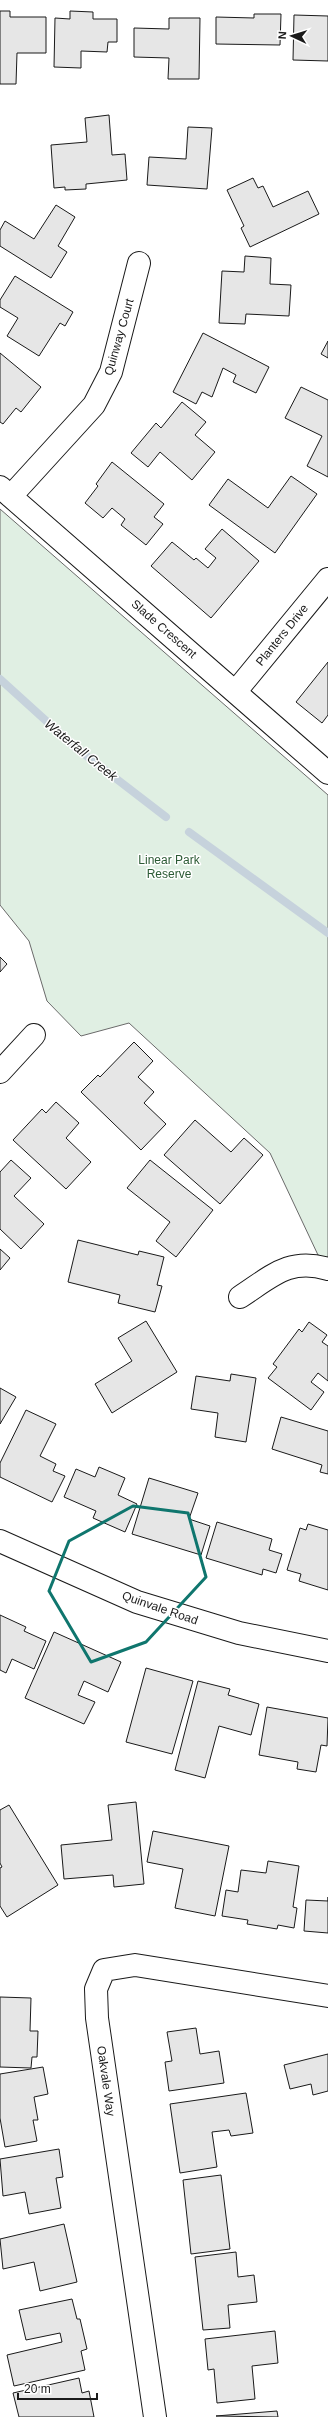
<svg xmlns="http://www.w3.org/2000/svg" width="328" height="2417" font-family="Helvetica,sans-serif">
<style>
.green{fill:#e0efe3;stroke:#6a6a6a}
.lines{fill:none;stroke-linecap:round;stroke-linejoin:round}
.stream{stroke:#c6d2dc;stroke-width:8}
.building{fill:#e6e6e6;stroke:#1a1a1a}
.minor-casing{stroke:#1a1a1a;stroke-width:24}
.minor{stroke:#fff;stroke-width:22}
.marked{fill:none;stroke:#0f766e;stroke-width:3;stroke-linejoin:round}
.labels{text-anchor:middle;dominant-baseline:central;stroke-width:3;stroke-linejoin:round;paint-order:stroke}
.street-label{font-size:12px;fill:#1a1a1a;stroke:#fff}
.park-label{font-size:12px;fill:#2b5a34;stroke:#fff}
.water-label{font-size:13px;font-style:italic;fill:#1a1a1a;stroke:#fff}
</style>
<rect width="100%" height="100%" fill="#fff"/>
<polygon class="green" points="0,509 328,795 328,1260 318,1255 270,1153 129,1023 81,1036 47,1001 29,941 0,905"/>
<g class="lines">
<g class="stream">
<polyline points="0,679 75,747 166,817"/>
<polyline points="189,832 328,933"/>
</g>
</g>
<g class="building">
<polygon points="0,11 10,11 10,17 46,17 46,53 17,53 16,84 0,84"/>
<polygon points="70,11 93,12 93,19 117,19 117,42 108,42 107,52 81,51 81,68 54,67 55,18 70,19"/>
<polygon points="254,14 281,14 280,45 216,44 216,17 254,18"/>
<polygon points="294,15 328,16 328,61 293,60"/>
<polygon points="169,18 200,18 199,79 168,79 169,58 134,57 134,28 169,29"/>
<polygon points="109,115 112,155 125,154 127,180 86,184 86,189 65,190 65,187 54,188 51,145 87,142 85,118"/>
<polygon points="188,127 212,128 207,189 147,185 149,157 186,159"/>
<polygon points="253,178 258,188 263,186 273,207 308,191 319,214 250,247 241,228 244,226 227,190"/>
<polygon points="56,205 75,217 58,246 67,252 51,278 0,246 0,230 5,221 34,239"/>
<polygon points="245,256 271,258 270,284 291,285 289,316 246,314 245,324 219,323 222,271 244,272"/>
<polygon points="15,276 73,312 65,326 60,323 39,356 7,336 18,318 0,307 0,300"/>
<polygon points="203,333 269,367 256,393 233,382 236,375 223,368 212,397 202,392 196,404 173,392"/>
<polygon points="328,341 328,358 321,354"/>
<polygon points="0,353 41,387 21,412 16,408 3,424 0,422"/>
<polygon points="301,387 328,400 328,477 307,466 322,436 285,418"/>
<polygon points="182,402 206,422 195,435 215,452 192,480 160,452 148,467 131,453 156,423 161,428"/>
<polygon points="112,462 164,504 154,517 163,524 146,545 121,525 125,519 112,508 103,518 85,503 98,486 96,484"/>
<polygon points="291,476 317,494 275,553 209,505 228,479 268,508"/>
<polygon points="222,529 259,561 211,618 151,566 172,542 194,560 196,558 208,568 216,558 205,549"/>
<polygon points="328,662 328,715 322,723 296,702"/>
<polygon points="0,957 7,964 0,972"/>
<polygon points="134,1042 153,1061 138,1077 154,1092 144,1103 166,1124 141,1150 81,1092 98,1075 100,1077"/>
<polygon points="56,1102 79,1123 66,1138 91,1162 66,1189 13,1140 42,1109 46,1113"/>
<polygon points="195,1120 231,1152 244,1138 263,1155 220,1204 164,1155"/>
<polygon points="11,1160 31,1178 14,1196 44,1224 21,1249 0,1229 0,1172"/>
<polygon points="150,1160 213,1210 176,1257 156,1241 170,1222 127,1188"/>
<polygon points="78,1240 138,1255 139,1251 164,1257 157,1285 162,1286 155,1312 118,1303 120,1295 68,1282"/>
<polygon points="0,1249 10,1258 0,1270"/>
<polygon points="146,1321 177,1372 112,1413 95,1384 132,1361 118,1338"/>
<polygon points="309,1322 327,1335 322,1342 328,1346 328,1381 318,1373 311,1382 324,1392 311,1410 268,1378 277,1367 273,1364 299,1329 302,1332"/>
<polygon points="231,1374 256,1378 246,1442 215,1437 218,1413 191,1409 196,1376 230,1381"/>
<polygon points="0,1388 16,1397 0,1424"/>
<polygon points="26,1410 56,1424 40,1456 56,1464 53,1471 65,1476 52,1502 0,1477 0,1463"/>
<polygon points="281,1417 328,1431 328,1474 320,1472 322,1465 272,1449"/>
<polygon points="99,1467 125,1478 118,1495 137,1504 125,1532 93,1518 96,1511 64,1497 76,1469 95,1477"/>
<polygon points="149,1478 198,1493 189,1519 210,1526 201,1555 132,1534"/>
<polygon points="217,1522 272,1539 269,1550 282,1554 276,1573 263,1569 262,1575 206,1558"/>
<polygon points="308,1524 328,1530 328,1590 299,1581 301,1574 287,1570 300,1528 306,1530"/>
<polygon points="0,1615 26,1627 24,1631 46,1641 34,1669 12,1659 6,1673 0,1670"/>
<polygon points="54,1632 121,1662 108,1692 84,1681 78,1695 95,1702 84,1724 25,1698"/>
<polygon points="146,1668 193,1681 172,1754 126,1742"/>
<polygon points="198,1681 230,1689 228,1695 259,1704 251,1735 219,1726 205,1778 175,1770"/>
<polygon points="267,1707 328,1718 327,1746 321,1745 316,1772 297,1769 298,1762 259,1755"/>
<polygon points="136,1802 144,1884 114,1887 113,1875 64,1879 61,1845 112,1840 108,1805"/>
<polygon points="9,1805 58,1885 7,1917 0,1906 0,1868 2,1867 0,1863 0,1810"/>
<polygon points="153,1831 229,1846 215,1916 175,1908 183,1869 147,1862"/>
<polygon points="268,1861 299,1866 293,1907 297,1908 294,1928 278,1925 277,1929 247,1924 248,1920 222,1916 226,1890 238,1892 241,1870 266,1873"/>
<polygon points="328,1897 328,1933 304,1931 306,1900 328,1901"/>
<polygon points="0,1997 31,1998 30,2031 38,2031 37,2057 32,2057 31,2068 0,2067"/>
<polygon points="196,2028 200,2054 219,2051 224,2083 169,2091 165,2062 172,2061 167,2032"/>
<polygon points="328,2054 328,2091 313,2095 311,2084 290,2089 284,2065"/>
<polygon points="43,2067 48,2094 34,2097 38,2120 33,2120 37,2141 5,2147 0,2118 0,2074"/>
<polygon points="246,2093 253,2133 231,2136 229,2130 212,2132 217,2167 180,2173 170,2104"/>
<polygon points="59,2149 63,2177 56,2178 61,2208 29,2214 25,2192 3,2196 0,2159"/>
<polygon points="221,2175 230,2249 191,2254 183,2180"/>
<polygon points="64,2224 77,2282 40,2291 34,2262 3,2269 0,2239"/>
<polygon points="236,2252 238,2277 254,2275 257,2302 228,2305 230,2328 203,2330 195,2257"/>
<polygon points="72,2299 77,2319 80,2319 87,2349 81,2351 85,2370 14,2386 7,2355 62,2342 60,2333 26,2340 19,2310"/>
<polygon points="275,2331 278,2363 252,2366 255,2399 217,2403 214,2369 208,2370 205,2339"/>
<polygon points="79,2378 82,2393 89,2391 94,2417 19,2417 13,2393"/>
<polygon points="277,2411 278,2417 216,2416"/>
</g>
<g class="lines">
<g class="minor-casing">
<g id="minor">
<polyline points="0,487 328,773"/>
<polyline points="11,496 94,405 111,372 139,263"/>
<polyline points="236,691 328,579"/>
<polyline points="0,1072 34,1035"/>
<path d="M240,1297C271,1277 289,1257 328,1269"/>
<polyline points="0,1541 137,1602 239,1633 328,1651"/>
<polyline points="155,2417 97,2018 96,1989 104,1970 135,1965 328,1996"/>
</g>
</g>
<use href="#minor" class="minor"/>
</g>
<path class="marked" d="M133,1506L188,1513L206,1577L146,1642L91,1662L49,1591L69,1541Z"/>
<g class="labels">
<g class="street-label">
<text transform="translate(119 337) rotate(-74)">Quinway Court</text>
<text transform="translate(164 629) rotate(41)">Slade Crescent</text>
<text transform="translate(282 635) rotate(-51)">Planters Drive</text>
<text transform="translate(160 1608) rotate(19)">Quinvale Road</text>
<text transform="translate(106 2081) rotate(82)">Oakvale Way</text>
</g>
<g class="park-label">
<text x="169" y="860">Linear Park<tspan x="169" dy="14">Reserve</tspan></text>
</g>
<g class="water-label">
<text transform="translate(81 750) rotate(39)">Waterfall Creek</text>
</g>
</g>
<g transform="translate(292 36) rotate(274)" stroke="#ffffff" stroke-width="3" paint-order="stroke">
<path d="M0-3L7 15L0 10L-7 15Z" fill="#1a1a1a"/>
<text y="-6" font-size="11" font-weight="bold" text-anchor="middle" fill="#1a1a1a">N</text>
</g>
<path d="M18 2393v6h79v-6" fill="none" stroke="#1a1a1a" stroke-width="2"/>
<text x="24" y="2393" font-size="12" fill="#1a1a1a" stroke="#ffffff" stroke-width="3" paint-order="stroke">20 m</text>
</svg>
